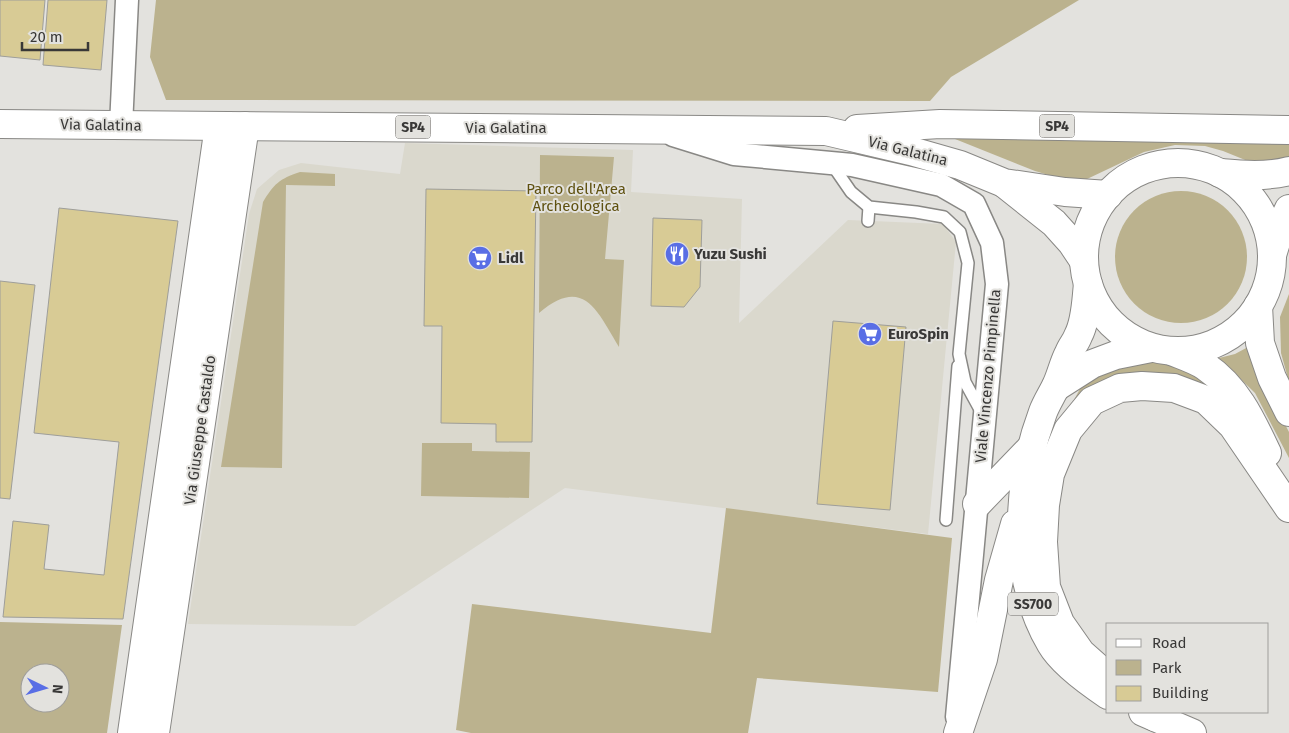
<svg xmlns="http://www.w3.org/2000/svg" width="1289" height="733" font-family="'Fira Sans',sans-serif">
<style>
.built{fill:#dad8cd}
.green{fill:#bbb28e;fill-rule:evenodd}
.building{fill:#d8cb95;stroke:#9e9e9a}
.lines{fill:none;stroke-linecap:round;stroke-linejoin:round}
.service-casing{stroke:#898885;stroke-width:14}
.minor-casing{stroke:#898885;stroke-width:25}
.tertiary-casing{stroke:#898885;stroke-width:30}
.primary-casing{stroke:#898885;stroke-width:30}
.trunk-casing{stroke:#898885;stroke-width:30}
.motorway-casing{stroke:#898885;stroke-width:30}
.service{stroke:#fff;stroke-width:11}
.minor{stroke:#fff;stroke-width:22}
.tertiary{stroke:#fff;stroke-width:28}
.primary{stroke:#fff;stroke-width:28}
.trunk{stroke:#fff;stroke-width:28}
.motorway{stroke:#fff;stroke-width:28}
.labels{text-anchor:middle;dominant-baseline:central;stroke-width:4;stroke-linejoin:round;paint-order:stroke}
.shield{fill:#e3e2de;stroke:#6c6b69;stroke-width:1}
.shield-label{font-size:14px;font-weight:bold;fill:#393837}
.street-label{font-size:15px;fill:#393837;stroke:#e3e2de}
.park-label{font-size:15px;fill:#5f5110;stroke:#e3e2de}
.poi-label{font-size:15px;font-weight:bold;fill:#393837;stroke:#e3e2de;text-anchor:start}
</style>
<rect width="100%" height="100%" fill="#e3e2de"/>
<polygon class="built" points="405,143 633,150 631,192 742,199 739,323 848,220 943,224 956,242 928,534 565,488 355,626 188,624 249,214 257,189 279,170 301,163 400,174"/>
<g class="green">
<polygon points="156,0 1079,0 951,77 930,101 166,100 150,57"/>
<polygon points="945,135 1289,139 1289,160 1260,166 1223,151 1205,146 1175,145 1144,152 1087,179 1062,179 1035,171"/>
<path d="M540,155L614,157L605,259L624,260L619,347C597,311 584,275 539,313Z"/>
<path d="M300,172L335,174V186L286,185L282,468L221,467L263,202C274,184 279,179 300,172Z"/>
<circle cx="1181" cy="257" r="66"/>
<polygon points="1289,294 1289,382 1281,353 1280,317"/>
<polygon points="1248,347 1267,390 1289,432 1289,458 1255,393 1219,358 1235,354"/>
<polygon points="1142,359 1178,365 1220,391 1176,378 1062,422 1081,387 1113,366"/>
<polygon points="422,443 472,443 472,451 530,452 529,498 421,496"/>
<polygon points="726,508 952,538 938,692 757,678 748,733 471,733 456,730 472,604 711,633"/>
<path d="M0,622L122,625L107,733H0ZM30,673H60V703H30Z"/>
</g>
<g class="building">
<polygon points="0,0 45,0 40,60 0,56"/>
<polygon points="48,0 107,0 101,70 43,65"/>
<polygon points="426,189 536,191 532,442 496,442 496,424 441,423 442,326 424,326"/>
<polygon points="59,208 178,221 123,619 3,617 13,521 49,525 44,569 104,575 119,442 34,433"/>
<polygon points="653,218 702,220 700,287 684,307 651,306"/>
<polygon points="0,281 35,285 10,499 0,498"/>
<polygon points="833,321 906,327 890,510 817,504"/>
</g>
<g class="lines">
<g class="service-casing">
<g id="service">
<polyline points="831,163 851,192 869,207 916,212 944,217 960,232 968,263 959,354 965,382 982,413"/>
<polyline points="868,221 869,207"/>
<polyline points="946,520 958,366"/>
</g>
</g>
<g class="minor-casing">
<g id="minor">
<polyline points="121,126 127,0"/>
<polyline points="673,135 734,154 852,165 941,185 974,204 992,243 997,284 957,717"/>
</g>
</g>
<g class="tertiary-casing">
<g id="tertiary">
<polyline points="132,733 219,126"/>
<polyline points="155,733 245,126"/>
</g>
</g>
<g class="primary-casing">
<g id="primary">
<polyline points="0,124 826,131 911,151 960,165 1004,183 1065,192 1108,195"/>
<polyline points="857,129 940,124 1289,130"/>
<circle cx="1178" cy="257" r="94"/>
<path d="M1220,173C1243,175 1266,177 1289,171"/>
<polyline points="1005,184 1054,223 1072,243 1084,261"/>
<polyline points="1272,255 1281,226 1289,209"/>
</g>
</g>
<g class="trunk-casing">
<g id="trunk">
<path d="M1088,284C1086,301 1086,321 1078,336C1076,342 1071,347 1069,353C1063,364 1061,377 1055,388C1051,396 1046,404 1043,412C1016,484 1011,576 1051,644C1062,663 1090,683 1108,695"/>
<polyline points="1056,387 1092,364 1116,355 1151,348"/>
<polyline points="977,504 1031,448"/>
<polyline points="1143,712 1192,733"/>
<polyline points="958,733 983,659 999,580 1015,524"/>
</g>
</g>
<g class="motorway-casing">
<g id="motorway">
<polyline points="1258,306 1260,343 1272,378 1289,412"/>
<path d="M1174,352C1184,356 1196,360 1205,366C1237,388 1251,419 1267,453"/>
<polyline points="1108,677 1081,653 1060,623 1046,587 1043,542 1045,505 1050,474 1068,430 1092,401 1120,388 1142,386 1174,388 1206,400 1233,426 1289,508"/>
<polyline points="1148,712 1155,717"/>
</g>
</g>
<use href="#service" class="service"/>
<use href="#minor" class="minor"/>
<use href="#tertiary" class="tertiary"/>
<use href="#primary" class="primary"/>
<use href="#trunk" class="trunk"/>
<use href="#motorway" class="motorway"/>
</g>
<defs>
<g id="restaurant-disc" transform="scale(1.25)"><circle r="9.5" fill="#596ee5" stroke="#e3e2de"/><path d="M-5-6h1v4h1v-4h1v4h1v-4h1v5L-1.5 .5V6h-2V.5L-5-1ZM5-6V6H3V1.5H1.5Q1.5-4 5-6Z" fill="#fff"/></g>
<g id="supermarket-disc" transform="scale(1.25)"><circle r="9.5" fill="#596ee5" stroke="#e3e2de"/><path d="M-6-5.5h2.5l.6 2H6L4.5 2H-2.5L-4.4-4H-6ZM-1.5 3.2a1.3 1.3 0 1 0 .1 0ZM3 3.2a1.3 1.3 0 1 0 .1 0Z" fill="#fff"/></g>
</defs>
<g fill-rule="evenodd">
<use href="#restaurant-disc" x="677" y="254"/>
<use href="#supermarket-disc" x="480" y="258"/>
<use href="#supermarket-disc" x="870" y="334"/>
</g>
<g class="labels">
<g class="shield">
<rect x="1039.5" y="114.5" width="35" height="23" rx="4"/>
<rect x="395.5" y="115.5" width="35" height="23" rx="4"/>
<rect x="1008" y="592.5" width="50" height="23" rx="4"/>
</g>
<g class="shield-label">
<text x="1057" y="126">SP4</text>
<text x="413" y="127">SP4</text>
<text x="1033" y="604">SS700</text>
</g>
<g class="street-label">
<text transform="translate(101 125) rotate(1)">Via Galatina</text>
<text x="506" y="128">Via Galatina</text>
<text transform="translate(908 151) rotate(14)">Via Galatina</text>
<text transform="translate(988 376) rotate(-85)">Viale Vincenzo Pimpinella</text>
<text transform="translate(200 430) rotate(-82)">Via Giuseppe Castaldo</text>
</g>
<g class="park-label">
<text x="576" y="189">Parco dell'Area<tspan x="576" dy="17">Archeologica</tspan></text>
</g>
<g class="poi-label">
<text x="694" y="254">Yuzu Sushi</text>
<text x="498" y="258">Lidl</text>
<text x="888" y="334">EuroSpin</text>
</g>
</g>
<rect x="1106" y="623" width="162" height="90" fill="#e3e2de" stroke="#9f9e9b"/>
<rect x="1116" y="639" width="25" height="8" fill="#ffffff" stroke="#9f9e9b"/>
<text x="1152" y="648" font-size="15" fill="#393837">Road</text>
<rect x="1116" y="660" width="25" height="15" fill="#bbb28e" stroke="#9f9e9b"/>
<text x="1152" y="673" font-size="15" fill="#393837">Park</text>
<rect x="1116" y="686" width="25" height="15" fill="#d8cb95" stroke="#9f9e9b"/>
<text x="1152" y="698" font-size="15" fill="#393837">Building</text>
<g transform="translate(45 688) rotate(95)"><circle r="24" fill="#e3e2de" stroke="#9f9e9b"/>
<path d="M0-4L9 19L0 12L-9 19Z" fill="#596ee5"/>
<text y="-8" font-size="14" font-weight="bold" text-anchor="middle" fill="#393837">N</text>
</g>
<path d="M22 42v8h66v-8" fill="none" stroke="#393837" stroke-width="2.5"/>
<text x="30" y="42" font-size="15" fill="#393837" stroke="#e3e2de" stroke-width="4" paint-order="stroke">20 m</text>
</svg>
